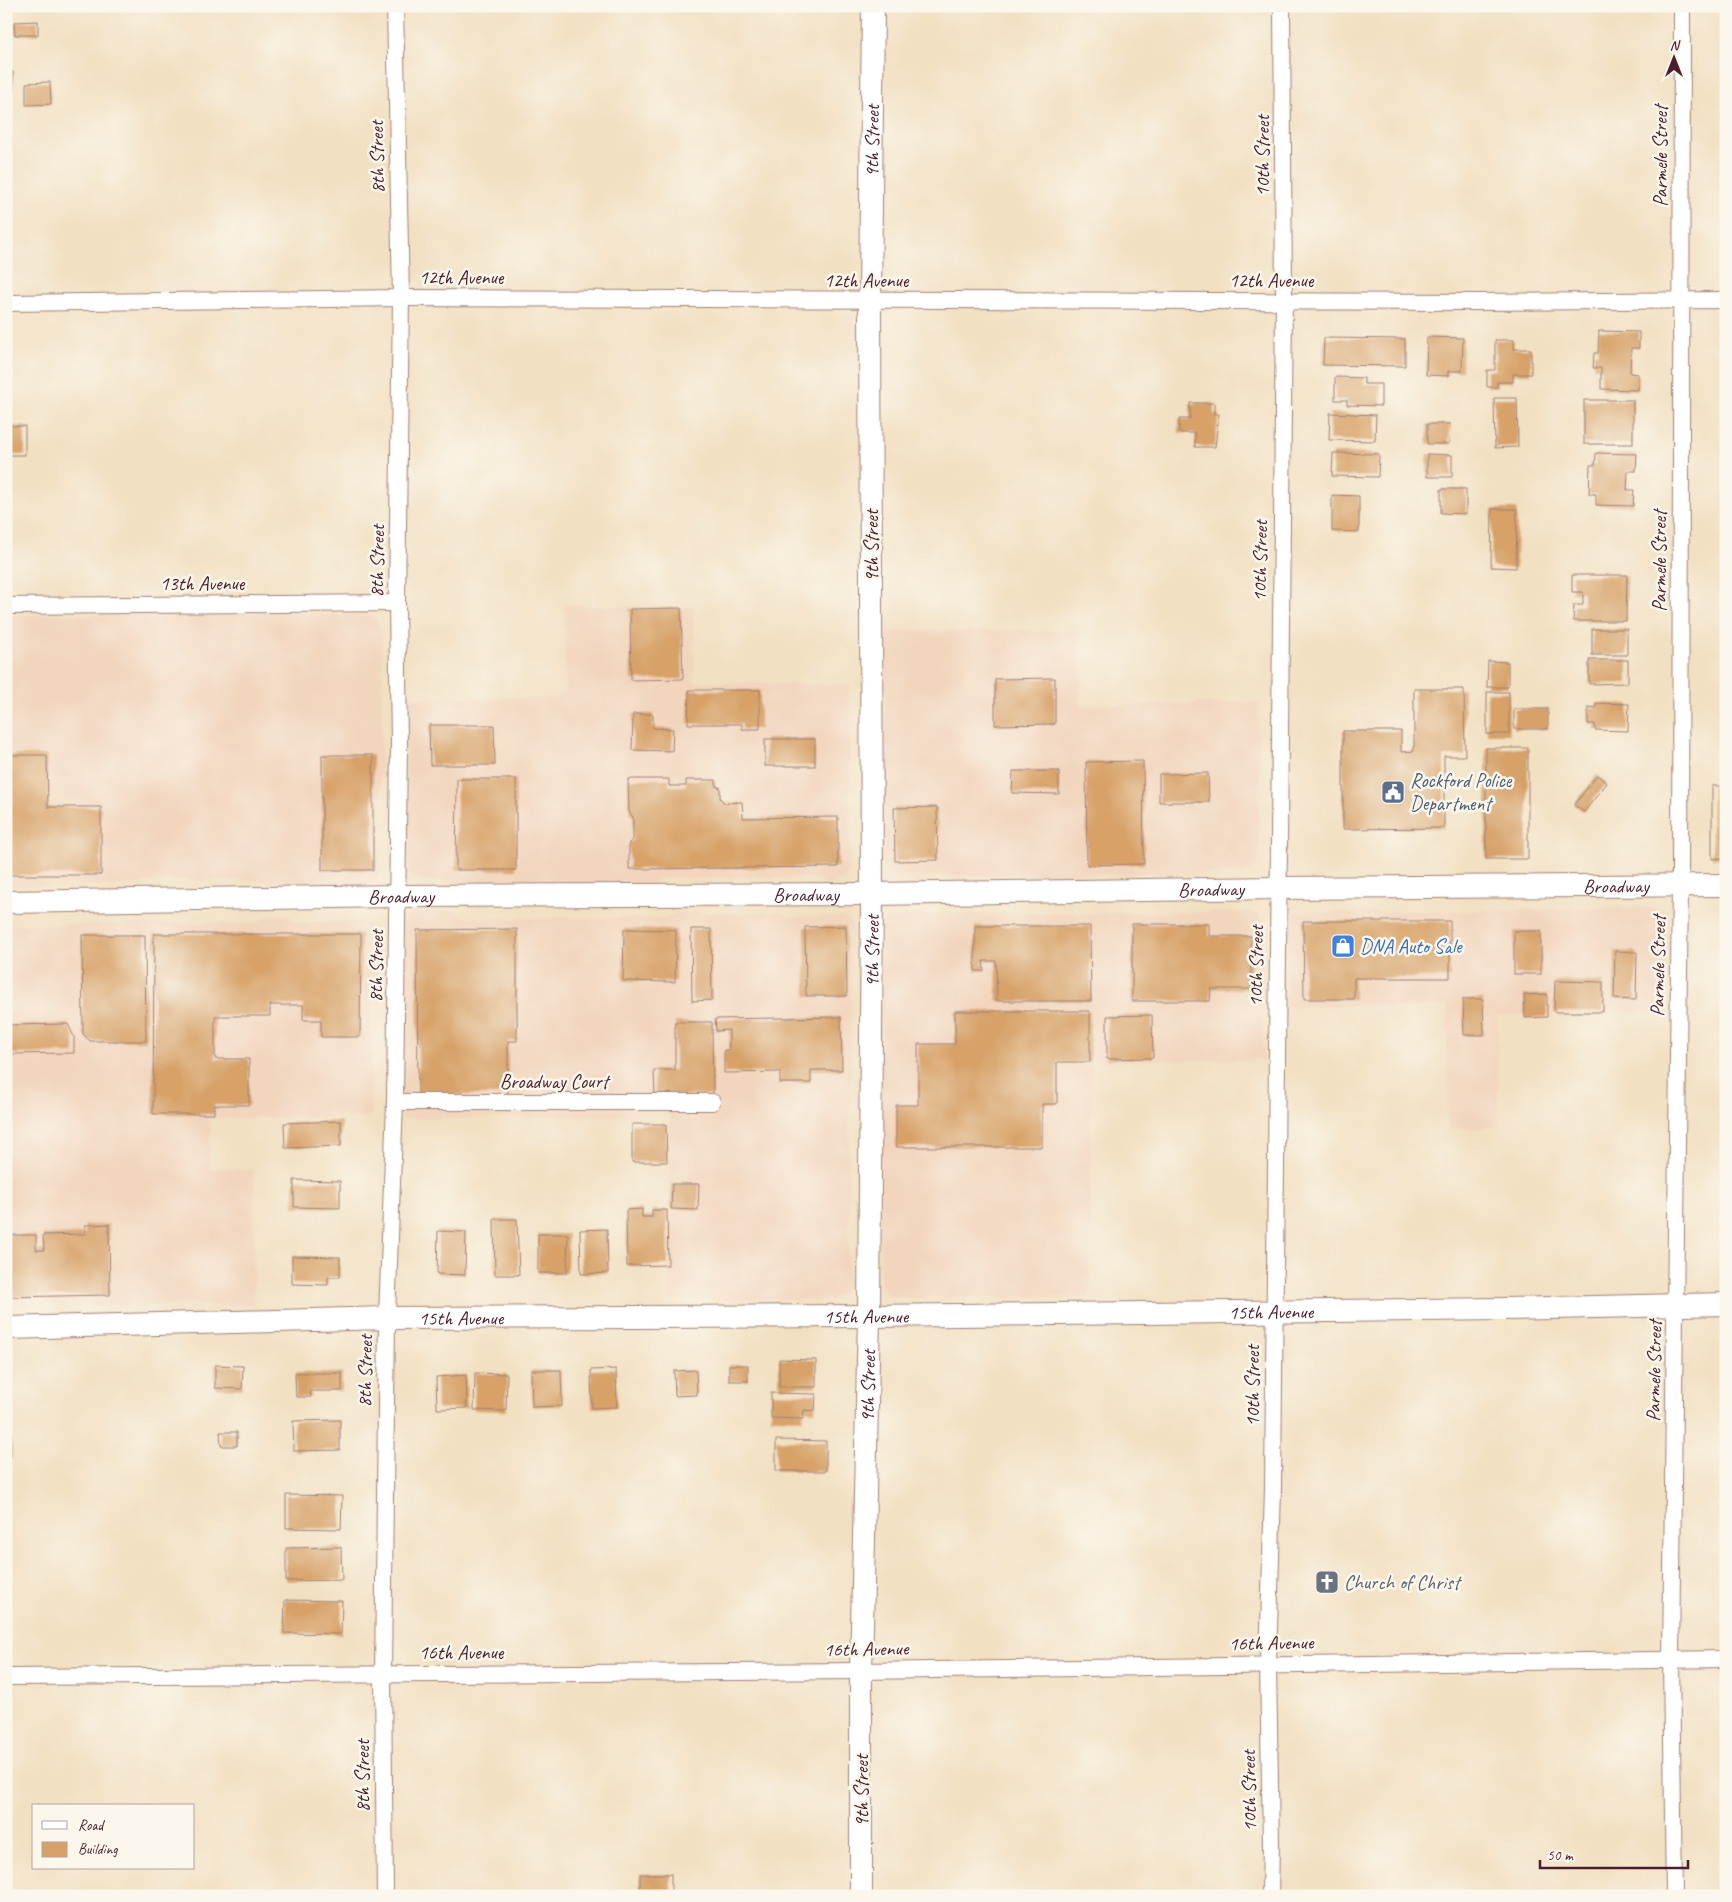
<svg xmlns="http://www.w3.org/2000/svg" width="1732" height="1902" font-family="Caveat,sans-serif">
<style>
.built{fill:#f2d5bd}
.building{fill:#d7a167}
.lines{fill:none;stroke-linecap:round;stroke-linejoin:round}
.street-casing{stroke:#9e8076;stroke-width:18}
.secondary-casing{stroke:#9e8076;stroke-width:24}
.street{stroke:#fff;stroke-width:16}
.secondary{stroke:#fff;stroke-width:22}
.labels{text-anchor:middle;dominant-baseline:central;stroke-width:5;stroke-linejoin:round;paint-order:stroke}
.street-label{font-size:20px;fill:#4a1f2b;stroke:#fbf7ec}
.service-label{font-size:20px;fill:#4e5e75;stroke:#fbf7ec;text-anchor:start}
.shop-label{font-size:20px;fill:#366cbe;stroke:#fbf7ec;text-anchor:start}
.worship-label{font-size:20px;fill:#5b616d;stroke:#fbf7ec;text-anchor:start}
</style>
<rect width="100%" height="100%" fill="#fbf7ec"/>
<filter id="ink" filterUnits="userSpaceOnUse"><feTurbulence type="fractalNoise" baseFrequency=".02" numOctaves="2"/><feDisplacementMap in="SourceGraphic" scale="10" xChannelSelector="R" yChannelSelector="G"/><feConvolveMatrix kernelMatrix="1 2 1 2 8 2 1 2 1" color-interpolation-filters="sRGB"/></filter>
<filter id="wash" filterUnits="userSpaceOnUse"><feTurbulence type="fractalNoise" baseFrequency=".0096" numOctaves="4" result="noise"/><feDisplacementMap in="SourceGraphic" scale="20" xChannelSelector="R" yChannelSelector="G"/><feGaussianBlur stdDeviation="1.12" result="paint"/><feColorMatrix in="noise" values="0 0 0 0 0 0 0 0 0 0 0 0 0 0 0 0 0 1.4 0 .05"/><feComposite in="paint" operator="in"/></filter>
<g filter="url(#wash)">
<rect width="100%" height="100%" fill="#f2e0c2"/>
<g class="built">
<polygon points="564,606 694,607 694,682 850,685 850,869 845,879 826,885 815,878 660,878 652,884 484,884 472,881 422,881 414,878 410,873 409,864 405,698 557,698 566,690"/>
<polygon points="365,613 372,616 382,630 380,872 375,882 368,888 333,887 320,881 157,880 143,884 6,886 6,615"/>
<polygon points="886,631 1080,631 1081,706 1259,702 1259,859 1257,865 1243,873 891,876 886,873 883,865"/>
<polygon points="1656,908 1664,910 1668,919 1668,1011 1497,1016 1498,1127 1448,1129 1447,1006 1286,1006 1286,923 1288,917 1294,913"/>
<polygon points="418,910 453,910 467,918 667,918 674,913 780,912 789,917 845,917 850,921 852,929 848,1285 844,1294 830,1299 669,1300 670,1115 402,1119 404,927 406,917"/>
<polygon points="1249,912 1259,914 1263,921 1263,1060 1092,1061 1089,1297 897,1298 888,1295 882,1289 880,1279 882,927 886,920 892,915 900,914"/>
<polygon points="268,916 288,916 295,922 356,922 370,924 373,929 370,1117 210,1118 210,1168 254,1170 254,1304 6,1306 6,925 258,923"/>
</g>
<g id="blocks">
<g class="building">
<polygon points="38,21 38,35 15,35 14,22"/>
<rect x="6" y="72" width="7" height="17"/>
<polygon points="50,82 51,104 26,105 26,83"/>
<rect x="6" y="136" width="5" height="27"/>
<polygon points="1599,331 1639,332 1639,348 1631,348 1630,373 1638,374 1638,390 1601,389 1601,368 1593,368 1594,353 1598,353"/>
<polygon points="1427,337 1463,338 1462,371 1448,371 1448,376 1426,375"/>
<polygon points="1324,338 1405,339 1405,366 1323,365"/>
<polygon points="1495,340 1514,340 1514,349 1531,349 1531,374 1513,374 1513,382 1497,382 1497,387 1487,387 1487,370 1495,370"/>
<polygon points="1335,377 1364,378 1364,384 1381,384 1381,406 1347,405 1347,400 1335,400"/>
<polygon points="1494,398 1517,398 1518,447 1495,448"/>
<rect x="1584" y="400" width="49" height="44"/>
<polygon points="1190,403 1214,403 1214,414 1219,414 1215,447 1195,447 1195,433 1179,433 1179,419 1190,419"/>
<polygon points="1330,413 1376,415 1375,441 1329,440"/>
<polygon points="1427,424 1450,424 1449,444 1427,444"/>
<rect x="6" y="426" width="19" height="29"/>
<polygon points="1333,453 1379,454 1378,477 1332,476"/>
<polygon points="1596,453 1637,454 1636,471 1628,471 1627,490 1634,490 1633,506 1596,505 1596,494 1589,494 1590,465 1595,465"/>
<polygon points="1427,454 1452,455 1452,477 1427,477"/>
<polygon points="1441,489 1466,489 1466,514 1441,513"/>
<polygon points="1332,495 1359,496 1359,532 1332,531"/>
<polygon points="1492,509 1517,509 1516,568 1491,567"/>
<polygon points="1572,575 1627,575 1626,621 1573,621 1574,605 1583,605 1583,592 1572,592"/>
<polygon points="681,608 683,679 631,680 630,609"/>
<rect x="1592" y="629" width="35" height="26"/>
<polygon points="1589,660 1628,660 1628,683 1589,684"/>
<polygon points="1488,661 1508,662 1508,687 1487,687"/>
<polygon points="1055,678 1055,724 995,725 995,679"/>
<polygon points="1414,689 1464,689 1465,756 1444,756 1444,828 1343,829 1343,731 1401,731 1401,752 1414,751"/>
<polygon points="689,690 760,690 760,729 742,729 742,724 688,724"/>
<rect x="1487" y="692" width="22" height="42"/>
<polygon points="1596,703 1629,704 1628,731 1595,730 1595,724 1588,724 1588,707 1596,708"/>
<rect x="1514" y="709" width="34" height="20"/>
<polygon points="633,714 653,714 653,728 673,729 672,751 632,750"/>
<polygon points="429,725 494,725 495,765 430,765"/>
<rect x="765" y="739" width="50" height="27"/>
<rect x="1486" y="748" width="42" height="111"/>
<polygon points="6,755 47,755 48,807 101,807 101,875 6,875"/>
<rect x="322" y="755" width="51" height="115"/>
<polygon points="1143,761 1144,864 1087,865 1086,762"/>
<polygon points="1013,771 1059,771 1059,794 1012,793"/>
<polygon points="1208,773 1209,802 1159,802 1159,774"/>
<polygon points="1597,775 1607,783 1584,812 1574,805"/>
<polygon points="457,779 516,779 516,870 456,870"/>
<polygon points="628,779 669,779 669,786 686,786 686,780 716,780 716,787 720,787 720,798 724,803 742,802 743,818 838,817 838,867 629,869 629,843 633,840 633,817 629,812"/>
<polygon points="1712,786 1726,786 1726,858 1712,859"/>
<polygon points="937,807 938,860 895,861 894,808"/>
<polygon points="1303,921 1450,921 1450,978 1354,978 1354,999 1304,999"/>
<polygon points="1132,924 1209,924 1209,936 1251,936 1251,989 1211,989 1210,1001 1132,1001"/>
<polygon points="846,926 847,996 806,996 805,927"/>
<polygon points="975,926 1090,926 1091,1001 997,1001 996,961 983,961 984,971 975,971"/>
<polygon points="517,929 517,1041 508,1041 508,1095 418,1095 417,930"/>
<polygon points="624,929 676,930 675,982 623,981"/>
<polygon points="691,929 711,929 712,1000 692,1001"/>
<rect x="1514" y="931" width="27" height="43"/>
<polygon points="154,934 361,934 360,1037 321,1037 321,1020 303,1020 303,1005 270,1005 270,1016 215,1016 215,1059 249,1059 249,1105 214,1105 214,1114 153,1114"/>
<polygon points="82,935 145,935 146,1041 90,1041 83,1034"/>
<polygon points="1615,951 1637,952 1636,1000 1614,999"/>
<polygon points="1555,981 1603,982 1603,1012 1554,1012"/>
<polygon points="1547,994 1547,1017 1525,1018 1524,995"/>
<polygon points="1463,999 1483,999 1484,1035 1464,1035"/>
<polygon points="955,1011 1090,1011 1090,1062 1057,1062 1057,1104 1042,1104 1042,1147 896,1147 896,1105 918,1105 918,1044 955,1044"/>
<polygon points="1152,1015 1153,1058 1107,1059 1107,1016"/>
<polygon points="841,1017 842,1070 811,1070 811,1083 780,1083 780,1072 724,1073 724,1050 729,1050 729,1030 716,1031 715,1019"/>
<polygon points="675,1022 712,1022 713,1095 655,1096 654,1070 675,1070"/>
<polygon points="68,1024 74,1037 74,1053 6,1054 6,1025"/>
<polygon points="341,1121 341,1146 285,1148 284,1123"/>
<polygon points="632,1124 666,1124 667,1162 632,1162"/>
<polygon points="294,1180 340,1181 340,1208 294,1207"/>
<polygon points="672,1184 699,1184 698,1210 671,1209"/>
<polygon points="642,1209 642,1217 652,1217 652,1210 667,1210 668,1265 627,1266 626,1210"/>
<polygon points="494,1219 517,1219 519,1275 495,1275"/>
<polygon points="109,1224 110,1295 6,1297 6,1235 36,1235 36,1250 44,1250 43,1235 85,1234 85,1225"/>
<polygon points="607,1229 608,1273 581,1274 580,1230"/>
<polygon points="438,1231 466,1232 465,1275 437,1274"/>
<polygon points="538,1234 568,1234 567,1273 538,1273"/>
<polygon points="292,1256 340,1257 340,1277 328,1277 328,1285 292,1284"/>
<polygon points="779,1359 816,1360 816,1387 779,1387"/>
<polygon points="215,1365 243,1366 242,1389 215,1388"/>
<rect x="729" y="1365" width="19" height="16"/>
<polygon points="616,1369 617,1407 592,1408 591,1370"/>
<polygon points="531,1370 561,1370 562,1406 532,1407"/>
<polygon points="696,1370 697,1395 675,1396 674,1371"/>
<polygon points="295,1373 342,1373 342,1391 310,1391 311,1397 296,1397"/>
<polygon points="475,1373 507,1374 506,1411 474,1410"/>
<polygon points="466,1375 467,1408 437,1409 436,1377"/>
<polygon points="771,1393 816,1394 815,1411 804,1410 803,1419 771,1418"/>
<polygon points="340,1420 340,1450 294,1451 293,1421"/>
<rect x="6" y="1429" width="5" height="28"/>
<polygon points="220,1432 237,1432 237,1446 221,1446"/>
<polygon points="776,1440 826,1441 826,1471 776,1471"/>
<polygon points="286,1495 342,1496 341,1529 286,1528"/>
<polygon points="341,1547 342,1580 286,1581 286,1548"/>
<polygon points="285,1600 342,1601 341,1634 284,1633"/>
<rect x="640" y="1874" width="31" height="22"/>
<polygon points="817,1893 817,1896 742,1896 742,1894"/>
</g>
</g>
</g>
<g filter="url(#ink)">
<use href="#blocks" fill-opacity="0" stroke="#9e8076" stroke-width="1"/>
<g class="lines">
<g class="street-casing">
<g id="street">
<polyline points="6,303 401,298 1480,302 1726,300"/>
<polyline points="6,606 397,603"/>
<polyline points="395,1102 712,1102"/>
<polyline points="6,1677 861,1671 1726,1659"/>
<polyline points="385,1896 383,1673 387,1318 395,1102 399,743 397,603 401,298 395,6"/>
<polyline points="1270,1896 1271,1845 1268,1664 1273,1488 1284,301 1282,6"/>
<polyline points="1674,1896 1671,1659 1680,885 1682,6"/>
</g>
</g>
<g class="secondary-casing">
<g id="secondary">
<path id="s1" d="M6,902L398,896L872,894L1278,888L1726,885"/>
<path id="s2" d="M6,1328L387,1318L869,1316L1505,1309L1726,1304"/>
<path id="s3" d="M861,1896V1671L869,1316L872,894L870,301L873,6"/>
</g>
</g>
<use href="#street" class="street"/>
<use href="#secondary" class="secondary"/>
</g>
</g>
<defs>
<g id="civic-square" transform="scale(1.25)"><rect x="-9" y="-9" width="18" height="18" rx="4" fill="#5c6f8a" stroke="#fbf7ec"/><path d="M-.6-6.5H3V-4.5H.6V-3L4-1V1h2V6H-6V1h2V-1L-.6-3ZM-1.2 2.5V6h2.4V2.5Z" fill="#fff"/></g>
<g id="shop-square" transform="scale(1.25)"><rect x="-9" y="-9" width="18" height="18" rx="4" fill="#3f7fe0" stroke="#fbf7ec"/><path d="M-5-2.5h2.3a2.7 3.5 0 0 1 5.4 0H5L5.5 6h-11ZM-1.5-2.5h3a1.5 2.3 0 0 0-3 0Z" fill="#fff"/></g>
<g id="church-square" transform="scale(1.25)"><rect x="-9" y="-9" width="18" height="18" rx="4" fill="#6b7280" stroke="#fbf7ec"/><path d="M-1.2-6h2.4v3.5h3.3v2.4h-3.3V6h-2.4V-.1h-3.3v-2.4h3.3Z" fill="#fff"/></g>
</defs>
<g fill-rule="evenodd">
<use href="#civic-square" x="1393" y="792"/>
<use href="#shop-square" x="1343" y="946"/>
<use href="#church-square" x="1327" y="1582"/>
</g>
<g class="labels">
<g class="street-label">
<text stroke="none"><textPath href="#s3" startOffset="1755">9th Street</textPath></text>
<text transform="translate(1262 156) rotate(-90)">10th Street</text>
<text transform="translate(1660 156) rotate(-90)">Parmele Street</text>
<text transform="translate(377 157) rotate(-91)">8th Street</text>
<text x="461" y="277">12th Avenue</text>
<text x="866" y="280">12th Avenue</text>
<text x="1271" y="280">12th Avenue</text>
<text transform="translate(871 546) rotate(-90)">9th Street</text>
<text transform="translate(377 561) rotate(-89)">8th Street</text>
<text transform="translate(1260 561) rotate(-89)">10th Street</text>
<text transform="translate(1659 561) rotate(-90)">Parmele Street</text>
<text x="202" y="583">13th Avenue</text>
<text stroke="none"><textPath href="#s1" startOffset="1610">Broadway</textPath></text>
<text stroke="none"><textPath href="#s1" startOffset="1205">Broadway</textPath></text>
<text stroke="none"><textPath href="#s1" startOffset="800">Broadway</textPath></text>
<text stroke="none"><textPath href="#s1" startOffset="395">Broadway</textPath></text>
<text stroke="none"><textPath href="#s3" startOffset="945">9th Street</textPath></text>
<text transform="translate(376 966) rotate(-89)">8th Street</text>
<text transform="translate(1256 966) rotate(-89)">10th Street</text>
<text transform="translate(1658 966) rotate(-89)">Parmele Street</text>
<text x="554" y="1081">Broadway Court</text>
<text stroke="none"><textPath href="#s2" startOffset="1265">15th Avenue</textPath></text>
<text stroke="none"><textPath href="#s2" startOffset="860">15th Avenue</textPath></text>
<text stroke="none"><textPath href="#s2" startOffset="455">15th Avenue</textPath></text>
<text transform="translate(365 1371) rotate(-89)">8th Street</text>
<text transform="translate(1654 1371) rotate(-89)">Parmele Street</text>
<text stroke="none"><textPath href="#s3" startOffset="510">9th Street</textPath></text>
<text transform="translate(1252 1386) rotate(-90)">10th Street</text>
<text transform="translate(1271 1643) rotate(-1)">16th Avenue</text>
<text transform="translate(866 1649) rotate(-1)">16th Avenue</text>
<text x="461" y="1652">16th Avenue</text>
<text transform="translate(362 1776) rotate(-90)">8th Street</text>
<text transform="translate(861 1791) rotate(-90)">9th Street</text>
<text transform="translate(1249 1791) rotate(-91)">10th Street</text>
</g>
<g class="service-label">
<text x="1410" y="780">Rockford Police<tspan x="1410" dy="23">Department</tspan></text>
</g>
<g class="shop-label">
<text x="1360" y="946">DNA Auto Sale</text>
</g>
<g class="worship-label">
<text x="1344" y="1582">Church of Christ</text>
</g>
</g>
<rect width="1732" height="1902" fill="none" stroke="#fbf7ec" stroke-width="25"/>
<rect x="32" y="1804" width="162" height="65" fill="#fbf7ec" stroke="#b4a19f"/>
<rect x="42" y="1821" width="25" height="8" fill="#ffffff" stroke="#b4a19f"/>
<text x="78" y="1830" font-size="15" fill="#4a1f2b">Road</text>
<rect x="42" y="1842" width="25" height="15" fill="#d7a167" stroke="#b4a19f"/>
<text x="78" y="1854" font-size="15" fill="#4a1f2b">Building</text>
<g transform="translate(1674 58)" stroke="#fbf7ec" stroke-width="4" paint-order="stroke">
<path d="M0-4L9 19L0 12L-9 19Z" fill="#4a1f2b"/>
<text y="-8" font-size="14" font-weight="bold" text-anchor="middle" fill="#4a1f2b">N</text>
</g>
<path d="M1540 1860v8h148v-8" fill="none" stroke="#4a1f2b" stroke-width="2.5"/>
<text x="1547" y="1860" font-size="15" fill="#4a1f2b" stroke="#fbf7ec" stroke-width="4" paint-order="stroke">50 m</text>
</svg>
